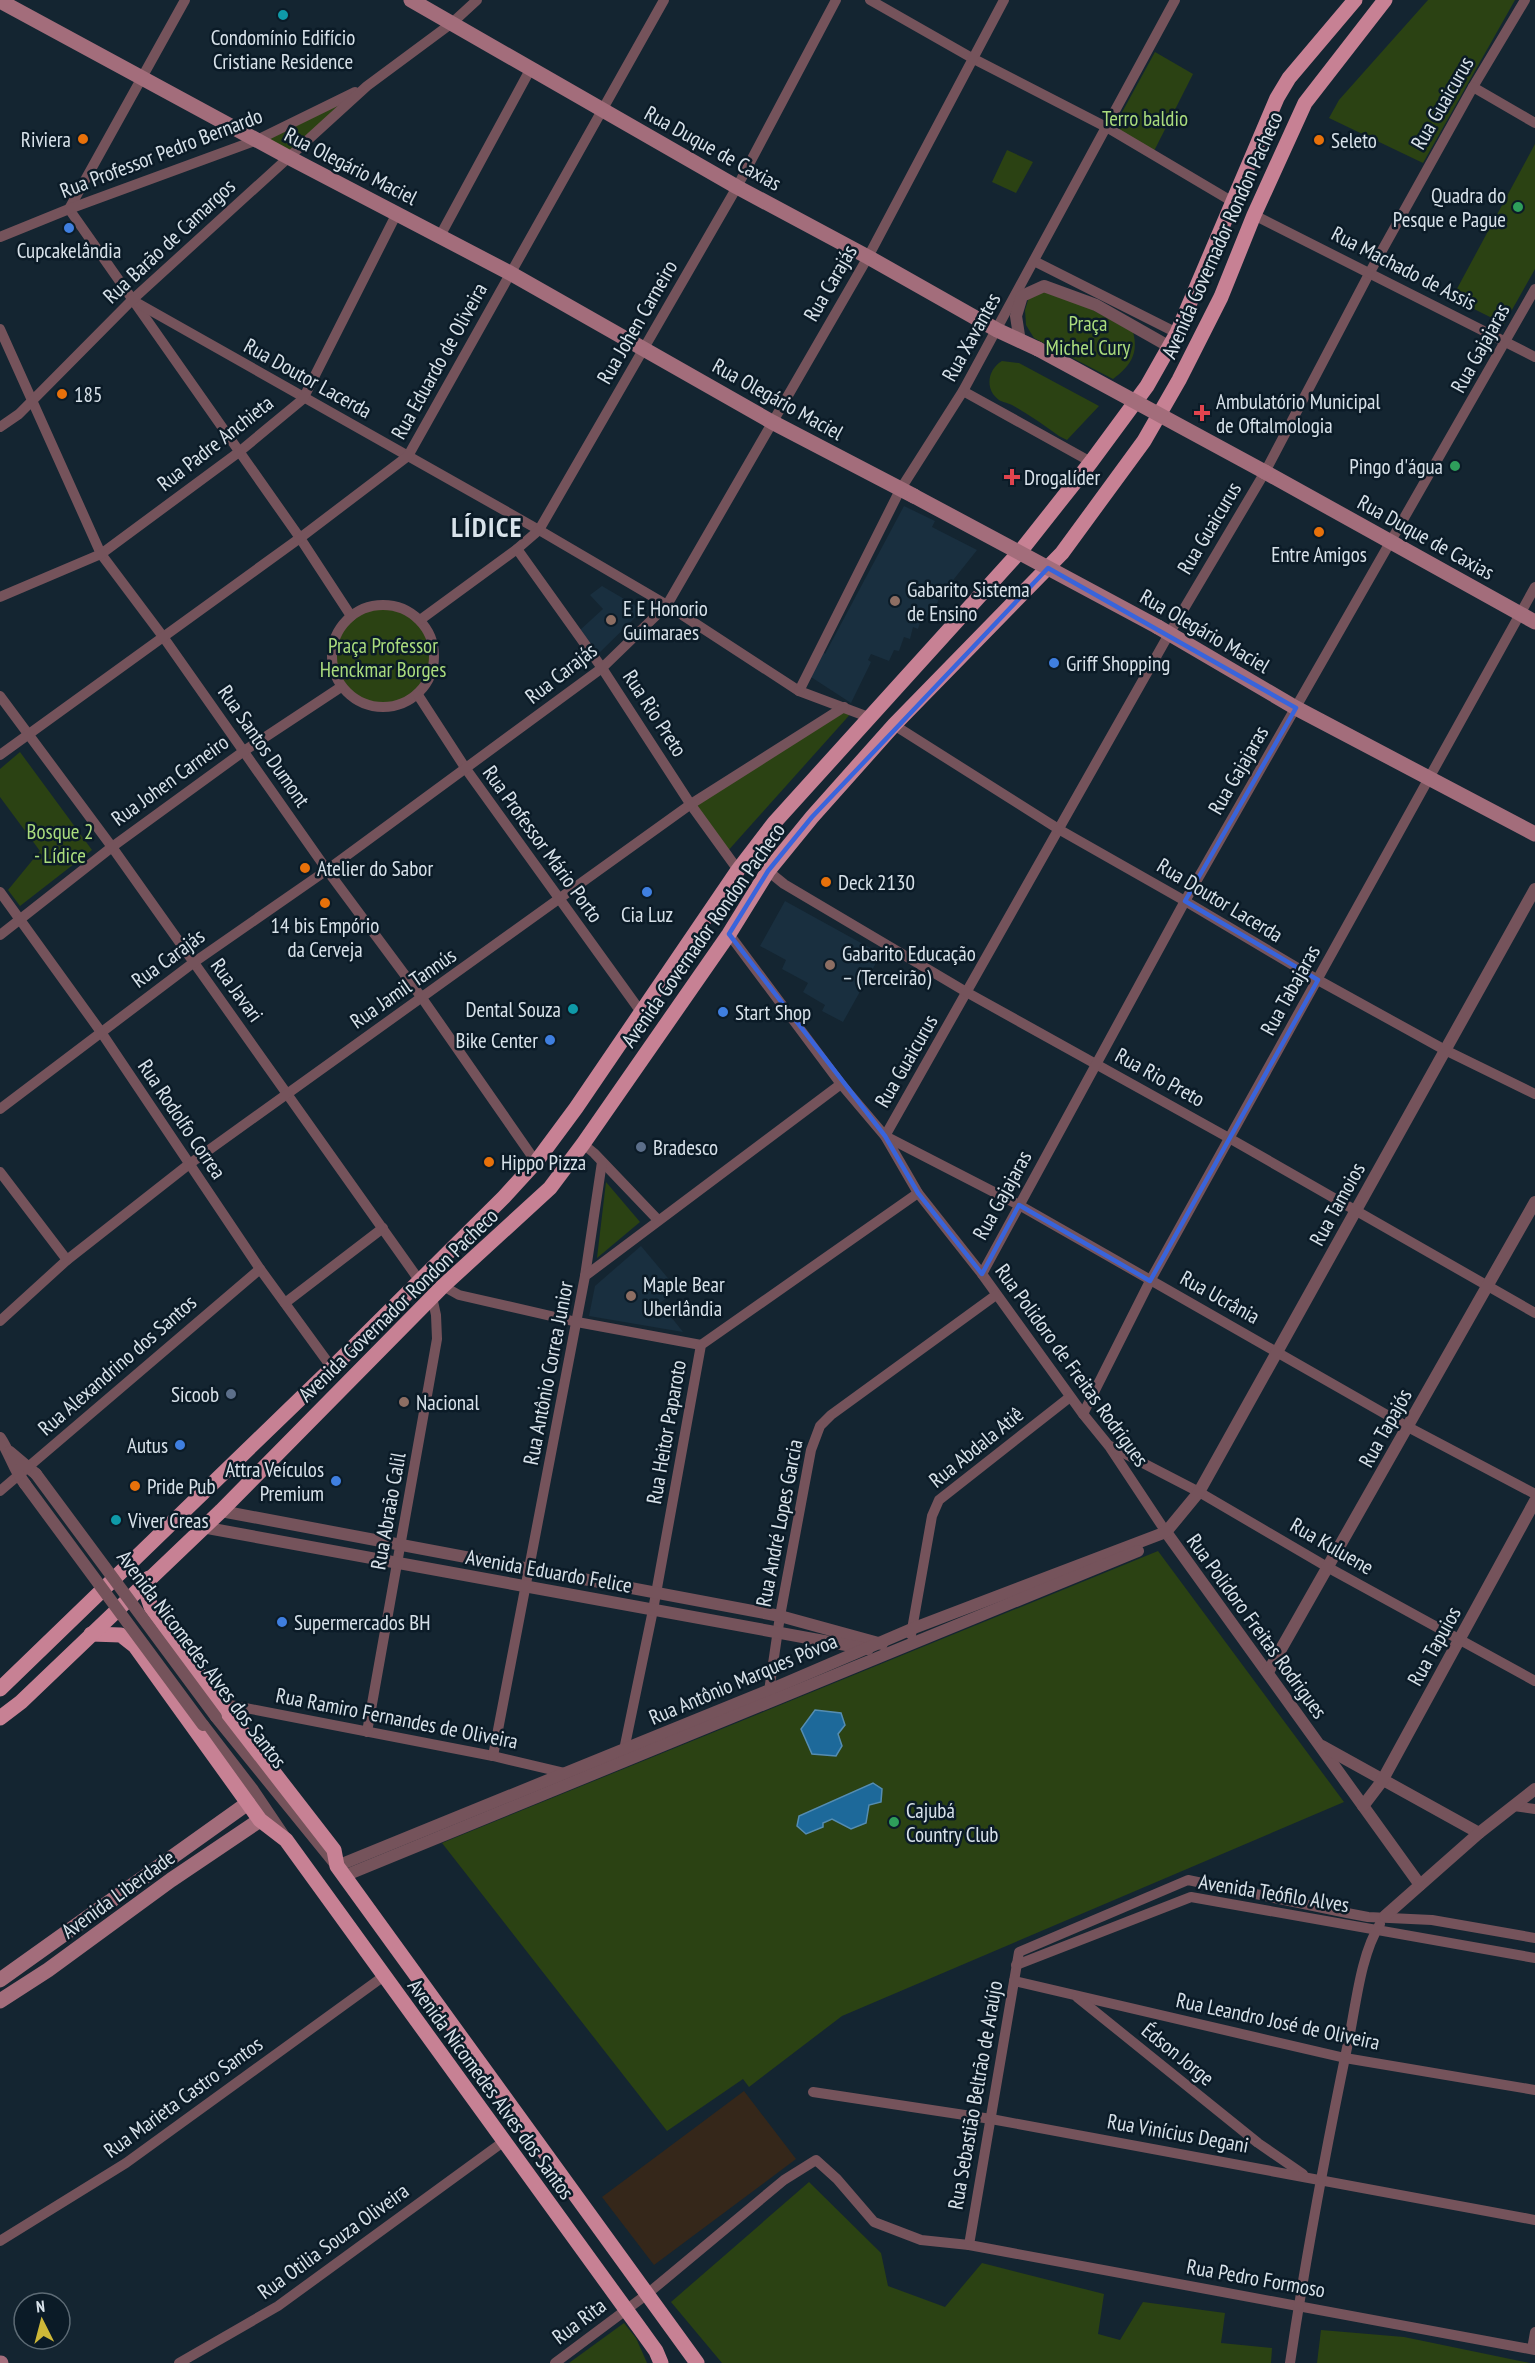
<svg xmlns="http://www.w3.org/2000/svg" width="1535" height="2363" font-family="'PT Sans Narrow',sans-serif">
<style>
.commercial{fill:#35271a}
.built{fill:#192f3f}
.green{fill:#2b4213}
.water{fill:#1d699a;stroke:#558db2;stroke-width:1.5}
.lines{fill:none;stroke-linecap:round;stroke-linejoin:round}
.minor{stroke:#75535b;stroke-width:10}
.tertiary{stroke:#75535b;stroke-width:12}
.secondary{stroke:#a36d7b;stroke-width:15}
.primary{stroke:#c78194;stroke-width:15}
.tertiary-bridge{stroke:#75535b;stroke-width:12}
.secondary-bridge{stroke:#a36d7b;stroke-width:15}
.marked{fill:none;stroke:#3964db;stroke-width:4.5;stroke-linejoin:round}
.culture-dot{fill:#0f9aa8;stroke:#0b1b27;stroke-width:2}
.food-dot{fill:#e8710a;stroke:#0b1b27;stroke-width:2}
.leisure-dot{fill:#2e9e5b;stroke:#0b1b27;stroke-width:2}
.shop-dot{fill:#3f7fe0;stroke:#0b1b27;stroke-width:2}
.health-dot{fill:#e0444e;stroke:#0b1b27;stroke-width:2}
.education-dot{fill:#8d6e63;stroke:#0b1b27;stroke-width:2}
.service-dot{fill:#5c6f8a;stroke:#0b1b27;stroke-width:2}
.labels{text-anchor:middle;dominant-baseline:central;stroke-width:5;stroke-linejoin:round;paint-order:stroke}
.poi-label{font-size:21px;fill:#d8e2ea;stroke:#0b1b27;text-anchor:start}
.street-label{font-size:21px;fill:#d8e2ea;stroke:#0b1b27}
.park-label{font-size:21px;fill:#aadc7d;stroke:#0b1b27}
.district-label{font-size:27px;font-weight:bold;letter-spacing:1.5px;fill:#d8e2ea;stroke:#0b1b27}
</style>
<rect width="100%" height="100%" fill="#142531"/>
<polygon class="commercial" points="744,2091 796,2159 654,2265 602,2197"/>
<g class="built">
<polygon points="904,506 935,521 932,527 977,550 946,589 947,593 939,597 936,608 932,606 925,621 921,620 918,629 913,627 910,639 904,637 899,651 894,650 889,661 871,654 868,660 871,662 851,703 811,677 823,651 825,654"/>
<polygon points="602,586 643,610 598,654 579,631 603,609 590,595"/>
<polygon points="785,901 881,954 843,1022 822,1011 825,1005 803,992 808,983 782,969 786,960 760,946"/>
<polygon points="641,1246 677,1289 660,1303 683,1332 589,1316 595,1286"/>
</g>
<g class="green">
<polygon points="1428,0 1515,0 1423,163 1329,118 1339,100"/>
<polygon points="1155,52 1193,74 1154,151 1114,127"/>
<polygon points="367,86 288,157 257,140"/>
<polygon points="1535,144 1535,269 1504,324 1452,298"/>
<polygon points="1007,150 1033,162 1016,193 992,182"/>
<path d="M1043,290L1067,296L1133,332C1139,354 1130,366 1113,379L1034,338L1026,325L1025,310L1029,297Z"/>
<path d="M1002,361L1019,363L1099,406L1067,440L1059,436C1044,425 1028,414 1012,405C1008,403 1002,402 999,400C984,389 988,369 1002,361Z"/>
<circle cx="383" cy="656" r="50"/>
<polygon points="844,707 854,710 726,853 691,805"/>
<polygon points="20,752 92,850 20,906 8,890 40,851 0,797 0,769"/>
<polygon points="606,1182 640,1222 597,1258"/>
<polygon points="1158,1551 1344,1802 842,2016 749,2087 743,2079 667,2131 442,1843"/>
<polygon points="809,2182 881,2253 888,2286 945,2307 982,2263 1104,2294 1098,2334 1120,2340 1143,2302 1225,2313 1221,2343 1272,2348 1271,2363 722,2363 671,2302"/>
<polygon points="624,2323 636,2338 647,2363 569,2363"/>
<polygon points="1321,2330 1404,2337 1530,2363 1317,2363"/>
</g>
<g class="water">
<polygon points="815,1710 841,1713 845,1725 838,1734 842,1746 836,1756 812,1754 801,1729"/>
<polygon points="873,1783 882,1789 881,1802 869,1805 866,1823 851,1829 832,1819 823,1823 823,1827 806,1834 797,1826 799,1816"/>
</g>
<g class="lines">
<g class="minor">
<polyline points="185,0 69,209 300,538 351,616"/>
<polyline points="870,0 972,58 1108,128 1233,202"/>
<polyline points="1525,0 1473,87 1370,272 1265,472 1169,634 885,1136 1019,1205 1408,1427 1535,1494"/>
<polyline points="1473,87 1535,123"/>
<polyline points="1254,215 1535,357"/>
<polyline points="440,236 531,68"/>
<polyline points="0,237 69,209 257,140 355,92"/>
<polyline points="1034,261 1177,333"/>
<polyline points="132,300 539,530 667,605 799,691 871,718"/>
<polyline points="0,329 101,554 164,638 327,870 422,998 536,1162"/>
<polyline points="963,391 1091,462"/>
<polyline points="0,427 19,414 132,300 367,86 452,23 477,0"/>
<polyline points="517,549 602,668 691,805 738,870"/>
<polyline points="0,597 101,554 239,452 303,399 397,213"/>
<circle cx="383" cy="656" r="51"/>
<polyline points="420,620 517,549 539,530 737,187 836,0"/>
<polyline points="799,691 900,490 963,391 1175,0"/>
<polyline points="418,695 466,769 641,1012"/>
<polyline points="0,696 112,847 419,1280"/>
<polyline points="894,725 1060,830 1185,901 1318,980 1445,1050 1535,1094"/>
<polyline points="0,755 300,538 408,456 664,0"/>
<polyline points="768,871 784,884 968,993 1229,1138 1535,1313"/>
<polyline points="0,892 101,1032 260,1269 332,1368"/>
<polyline points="729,934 841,1084 885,1136 918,1193 982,1274 1083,1414 1109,1446 1166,1532"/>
<polyline points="0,935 112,847 244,751 341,687"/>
<polyline points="0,1109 193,963 327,870 602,668 667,605 868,257 1004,0"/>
<polyline points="583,1144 594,1153 658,1220"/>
<polyline points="0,1172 67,1260"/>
<polyline points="982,1274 1185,901 1535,289"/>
<polyline points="585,1276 602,1162"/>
<polyline points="443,1286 459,1295 577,1322 701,1345"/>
<polyline points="285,1303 383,1228"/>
<polyline points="0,1321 67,1260 188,1165 691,804 844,707"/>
<polyline points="1083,1414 1150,1281 1535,587"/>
<polyline points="1110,1446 1199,1492 1329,1568 1535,1681"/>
<polyline points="0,1491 260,1269"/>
<polyline points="911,1635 932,1516 939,1500 1070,1397"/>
<polyline points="768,1698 780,1616 811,1450 820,1426 831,1415 996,1295"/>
<polyline points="220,1703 493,1756 565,1773"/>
<polyline points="367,1732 437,1339 436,1315 432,1297"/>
<polyline points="624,1750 653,1610 701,1345 918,1193"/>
<polyline points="493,1756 585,1276 841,1084"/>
<polyline points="1514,1806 1535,1809"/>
<polyline points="1016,1965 1191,1897 1535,1958"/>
<polyline points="1014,1981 1345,2058 1535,2090"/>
<polyline points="1077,1997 1258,2143 1303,2174"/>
<polyline points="813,2092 991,2119 1535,2220"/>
<polyline points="0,2241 126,2163 384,1976"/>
<polyline points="969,2245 1019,1952 1188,1880 1347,1913 1368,1917 1432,1920 1535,1938"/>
<polyline points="1532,2349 1535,2332"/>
<polyline points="179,2363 278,2306 503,2142"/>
<polyline points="555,2363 646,2295 784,2180 816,2160 837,2179 874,2222 921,2240 969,2245 1535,2350"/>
<path d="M1290,2363C1306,2256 1326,2149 1348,2043C1356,2006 1360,1956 1380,1924"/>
</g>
<g class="tertiary">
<polyline points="1020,342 1016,316 1022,296 1044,286 1096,305 1170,347"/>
<path d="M0,1438C10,1453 14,1470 25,1484"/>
<polyline points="10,1452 36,1474"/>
<polyline points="221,1511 780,1616 882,1644"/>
<polyline points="202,1527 868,1649"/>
<polyline points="1166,1532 1420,1885"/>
<polyline points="1268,1672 1535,1202"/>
<polyline points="216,1717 337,1866 767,1691 914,1628 1166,1532 1199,1492 1535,889"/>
<polyline points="203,1725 253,1790 284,1836"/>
<polyline points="1322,1746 1479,1833"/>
<polyline points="1363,1806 1382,1781 1535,1501"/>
<polyline points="344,1876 1138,1551"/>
<polyline points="1385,1916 1479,1833 1535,1789"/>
</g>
<g class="secondary">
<polyline points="411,0 737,187 868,257 997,330 1038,349"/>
<polyline points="0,1 288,157 510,273 772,422 914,496"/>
<polyline points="1265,472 1535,622"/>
<polyline points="1158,627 1296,708 1535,834"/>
<polyline points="0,1980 248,1803"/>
<polyline points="0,2001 48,1970 171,1880 260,1820"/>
<polyline points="0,2363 1,2363"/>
</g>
<g class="primary">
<polyline points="149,1578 147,1595 151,1607 220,1703 334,1850 337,1866 697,2363"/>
<polyline points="91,1634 121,1635 135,1646 260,1820 286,1840 638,2326 656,2351 661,2363"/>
<polyline points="0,1689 332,1368 504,1197 536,1162 576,1108 738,870 774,823 1023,548 1091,462 1147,386 1177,333 1277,98 1289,78 1355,0"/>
<polyline points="0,1718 21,1702 221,1511 443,1286 550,1188 583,1144 729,934 768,871 812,817 894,725 1062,553 1144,441 1179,380 1221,297 1254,215 1305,103 1385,0"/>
</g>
<g class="tertiary-bridge">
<polyline points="36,1474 216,1717"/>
<polyline points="25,1484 203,1725"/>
</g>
<g class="secondary-bridge">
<polyline points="1038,349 1265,472"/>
<polyline points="914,496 1158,627"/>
</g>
</g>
<path class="marked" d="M1048,568L1296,708L1185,901L1318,980L1150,1281L1019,1205L982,1274L918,1193L885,1136L729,934L768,871L812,817Z"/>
<g class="culture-dot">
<circle cx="283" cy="15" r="6"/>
<circle cx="573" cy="1009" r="6"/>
<circle cx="116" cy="1520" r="6"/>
</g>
<g class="food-dot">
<circle cx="83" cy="139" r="6"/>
<circle cx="1319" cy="140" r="6"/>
<circle cx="62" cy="394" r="6"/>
<circle cx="1319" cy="532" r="6"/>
<circle cx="305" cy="868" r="6"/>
<circle cx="826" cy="882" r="6"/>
<circle cx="325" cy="903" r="6"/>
<circle cx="489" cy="1162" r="6"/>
<circle cx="135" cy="1486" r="6"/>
</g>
<g class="leisure-dot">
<circle cx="1518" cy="207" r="6"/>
<circle cx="1455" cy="466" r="6"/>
<circle cx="894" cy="1822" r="6"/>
</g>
<g class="shop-dot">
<circle cx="69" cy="228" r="6"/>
<circle cx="1054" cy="663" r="6"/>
<circle cx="647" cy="892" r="6"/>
<circle cx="723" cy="1012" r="6"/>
<circle cx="550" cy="1040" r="6"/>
<circle cx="180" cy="1445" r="6"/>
<circle cx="336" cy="1481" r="6"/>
<circle cx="282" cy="1622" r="6"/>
</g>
<g class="health-dot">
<path d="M1199 404h6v6h6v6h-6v6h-6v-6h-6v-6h6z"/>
<path d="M1009 468h6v6h6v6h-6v6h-6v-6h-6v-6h6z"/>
</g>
<g class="education-dot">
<circle cx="895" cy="601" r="6"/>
<circle cx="611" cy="620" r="6"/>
<circle cx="830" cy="965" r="6"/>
<circle cx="631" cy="1296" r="6"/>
<circle cx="404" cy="1402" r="6"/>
</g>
<g class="service-dot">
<circle cx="641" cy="1147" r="6"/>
<circle cx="231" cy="1394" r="6"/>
</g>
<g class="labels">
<g class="poi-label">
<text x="283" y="37" text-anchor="middle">Condomínio Edifício<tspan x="283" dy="24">Cristiane Residence</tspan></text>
<text x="71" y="139" text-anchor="end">Riviera</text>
<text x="1331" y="140">Seleto</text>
<text x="1506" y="195" text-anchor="end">Quadra do<tspan x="1506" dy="24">Pesque e Pague</tspan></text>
<text x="69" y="250" text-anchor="middle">Cupcakelândia</text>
<text x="74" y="394">185</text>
<text x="1216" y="401">Ambulatório Municipal<tspan x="1216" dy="24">de Oftalmologia</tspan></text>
<text x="1443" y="466" text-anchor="end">Pingo d'água</text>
<text x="1024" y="477">Drogalíder</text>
<text x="1319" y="554" text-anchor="middle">Entre Amigos</text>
<text x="907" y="589">Gabarito Sistema<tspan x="907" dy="24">de Ensino</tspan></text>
<text x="623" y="608">E E Honorio<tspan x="623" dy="24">Guimaraes</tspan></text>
<text x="1066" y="663">Griff Shopping</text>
<text x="317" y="868">Atelier do Sabor</text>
<text x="838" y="882">Deck 2130</text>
<text x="647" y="914" text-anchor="middle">Cia Luz</text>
<text x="325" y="925" text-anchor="middle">14 bis Empório<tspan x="325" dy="24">da Cerveja</tspan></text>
<text x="842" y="953">Gabarito Educação<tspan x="842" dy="24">– (Terceirão)</tspan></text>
<text x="561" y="1009" text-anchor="end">Dental Souza</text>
<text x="735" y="1012">Start Shop</text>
<text x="538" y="1040" text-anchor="end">Bike Center</text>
<text x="653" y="1147">Bradesco</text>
<text x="501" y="1162">Hippo Pizza</text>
<text x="643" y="1284">Maple Bear<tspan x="643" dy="24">Uberlândia</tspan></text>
<text x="219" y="1394" text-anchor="end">Sicoob</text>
<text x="416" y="1402">Nacional</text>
<text x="168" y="1445" text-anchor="end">Autus</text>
<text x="324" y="1469" text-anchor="end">Attra Veículos<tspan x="324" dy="24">Premium</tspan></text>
<text x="147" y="1486">Pride Pub</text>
<text x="128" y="1520">Viver Creas</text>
<text x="294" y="1622">Supermercados BH</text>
<text x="906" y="1810">Cajubá<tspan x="906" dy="24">Country Club</tspan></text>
</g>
<g class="street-label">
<text transform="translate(1442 103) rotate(-60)">Rua Guaicurus</text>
<text transform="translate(713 148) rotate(29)">Rua Duque de Caxias</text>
<text transform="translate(161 153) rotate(-21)">Rua Professor Pedro Bernardo</text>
<text transform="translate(351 166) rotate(27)">Rua Olegário Maciel</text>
<text transform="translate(1222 235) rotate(-66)">Avenida Governador Rondon Pacheco</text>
<text transform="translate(169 241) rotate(-43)">Rua Barão de Camargos</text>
<text transform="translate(1404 268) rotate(27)">Rua Machado de Assis</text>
<text transform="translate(830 283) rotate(-60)">Rua Carajás</text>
<text transform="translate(637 322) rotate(-60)">Rua Johen Carneiro</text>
<text transform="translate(971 337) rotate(-61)">Rua Xavantes</text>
<text transform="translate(1480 348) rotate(-61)">Rua Gajajaras</text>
<text transform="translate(439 361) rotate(-61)">Rua Eduardo de Oliveira</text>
<text transform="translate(308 378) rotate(29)">Rua Doutor Lacerda</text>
<text transform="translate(778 399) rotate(29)">Rua Olegário Maciel</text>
<text transform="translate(215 443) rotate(-38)">Rua Padre Anchieta</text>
<text transform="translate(1209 528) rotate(-59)">Rua Guaicurus</text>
<text transform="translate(1426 537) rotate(29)">Rua Duque de Caxias</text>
<text transform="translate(1205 631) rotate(30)">Rua Olegário Maciel</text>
<text transform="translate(561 673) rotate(-38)">Rua Carajás</text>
<text transform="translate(655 713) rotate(57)">Rua Rio Preto</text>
<text transform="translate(264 746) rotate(55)">Rua Santos Dumont</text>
<text transform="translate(1238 770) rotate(-60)">Rua Gajajaras</text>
<text transform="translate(170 780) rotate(-36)">Rua Johen Carneiro</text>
<text transform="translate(543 844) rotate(54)">Rua Professor Mário Porto</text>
<text transform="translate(1220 900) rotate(31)">Rua Doutor Lacerda</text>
<text transform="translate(703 935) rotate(-55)">Avenida Governador Rondon Pacheco</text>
<text transform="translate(168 958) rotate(-36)">Rua Carajás</text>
<text transform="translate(403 988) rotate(-35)">Rua Jamil Tannús</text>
<text transform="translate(237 990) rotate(54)">Rua Javari</text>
<text transform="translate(1290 990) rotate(-61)">Rua Tabajaras</text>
<text transform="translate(906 1061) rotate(-60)">Rua Guaicurus</text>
<text transform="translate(1160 1077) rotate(29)">Rua Rio Preto</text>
<text transform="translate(182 1119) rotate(56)">Rua Rodolfo Correa</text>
<text transform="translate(1002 1195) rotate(-61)">Rua Gajajaras</text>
<text transform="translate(1337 1204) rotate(-61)">Rua Tamoios</text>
<text transform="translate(1220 1297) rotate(29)">Rua Ucrânia</text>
<text transform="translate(398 1305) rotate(-44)">Avenida Governador Rondon Pacheco</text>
<text transform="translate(117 1365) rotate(-41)">Rua Alexandrino dos Santos</text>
<text transform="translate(1072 1365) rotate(54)">Rua Polidoro de Freitas Rodrigues</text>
<text transform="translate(548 1373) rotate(-79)">Rua Antônio Correa Junior</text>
<text transform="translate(1385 1428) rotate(-61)">Rua Tapajós</text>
<text transform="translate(666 1432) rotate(-80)">Rua Heitor Paparoto</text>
<text transform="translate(976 1447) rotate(-39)">Rua Abdala Atiê</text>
<text transform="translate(388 1511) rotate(-80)">Rua Abraão Calil</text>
<text transform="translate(779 1523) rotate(-79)">Rua André Lopes Garcia</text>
<text transform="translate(1332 1546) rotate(30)">Rua Kuluene</text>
<text transform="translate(549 1571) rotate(10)">Avenida Eduardo Felice</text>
<text transform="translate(1257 1626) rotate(54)">Rua Polidoro Freitas Rodrigues</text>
<text transform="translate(1434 1646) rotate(-61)">Rua Tapuios</text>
<text transform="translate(202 1659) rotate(53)">Avenida Nicomedes Alves dos Santos</text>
<text transform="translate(743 1679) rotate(-23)">Rua Antônio Marques Póvoa</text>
<text transform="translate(397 1718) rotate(11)">Rua Ramiro Fernandes de Oliveira</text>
<text transform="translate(1274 1893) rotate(9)">Avenida Teófilo Alves</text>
<text transform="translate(118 1894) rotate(-36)">Avenida Liberdade</text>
<text transform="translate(1278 2021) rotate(12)">Rua Leandro José de Oliveira</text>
<text transform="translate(1178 2054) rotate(39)">Édson Jorge</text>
<text transform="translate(491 2089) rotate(54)">Avenida Nicomedes Alves dos Santos</text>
<text transform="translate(975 2095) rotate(-80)">Rua Sebastião Beltrão de Araújo</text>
<text transform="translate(183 2097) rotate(-36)">Rua Marieta Castro Santos</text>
<text transform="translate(1178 2133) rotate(10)">Rua Vinícius Degani</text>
<text transform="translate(333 2241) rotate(-36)">Rua Otilia Souza Oliveira</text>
<text transform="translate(1256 2278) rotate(10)">Rua Pedro Formoso</text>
<text transform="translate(579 2321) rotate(-37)">Rua Rita</text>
</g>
<g class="park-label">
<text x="1145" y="118">Terro baldio</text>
<text x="1088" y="323">Praça<tspan x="1088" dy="24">Michel Cury</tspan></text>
<text x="383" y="645">Praça Professor<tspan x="383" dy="24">Henckmar Borges</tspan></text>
<text x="60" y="831">Bosque 2<tspan x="60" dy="24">- Lídice</tspan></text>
</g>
<g class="district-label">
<text x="487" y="527">LÍDICE</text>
</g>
</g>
<g transform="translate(42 2321) rotate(354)"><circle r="28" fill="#0b1b27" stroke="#5d6b75" stroke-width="1.5"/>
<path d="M0-4.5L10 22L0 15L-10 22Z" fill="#ceb838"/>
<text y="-9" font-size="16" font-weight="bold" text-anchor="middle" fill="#d8e2ea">N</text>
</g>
</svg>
